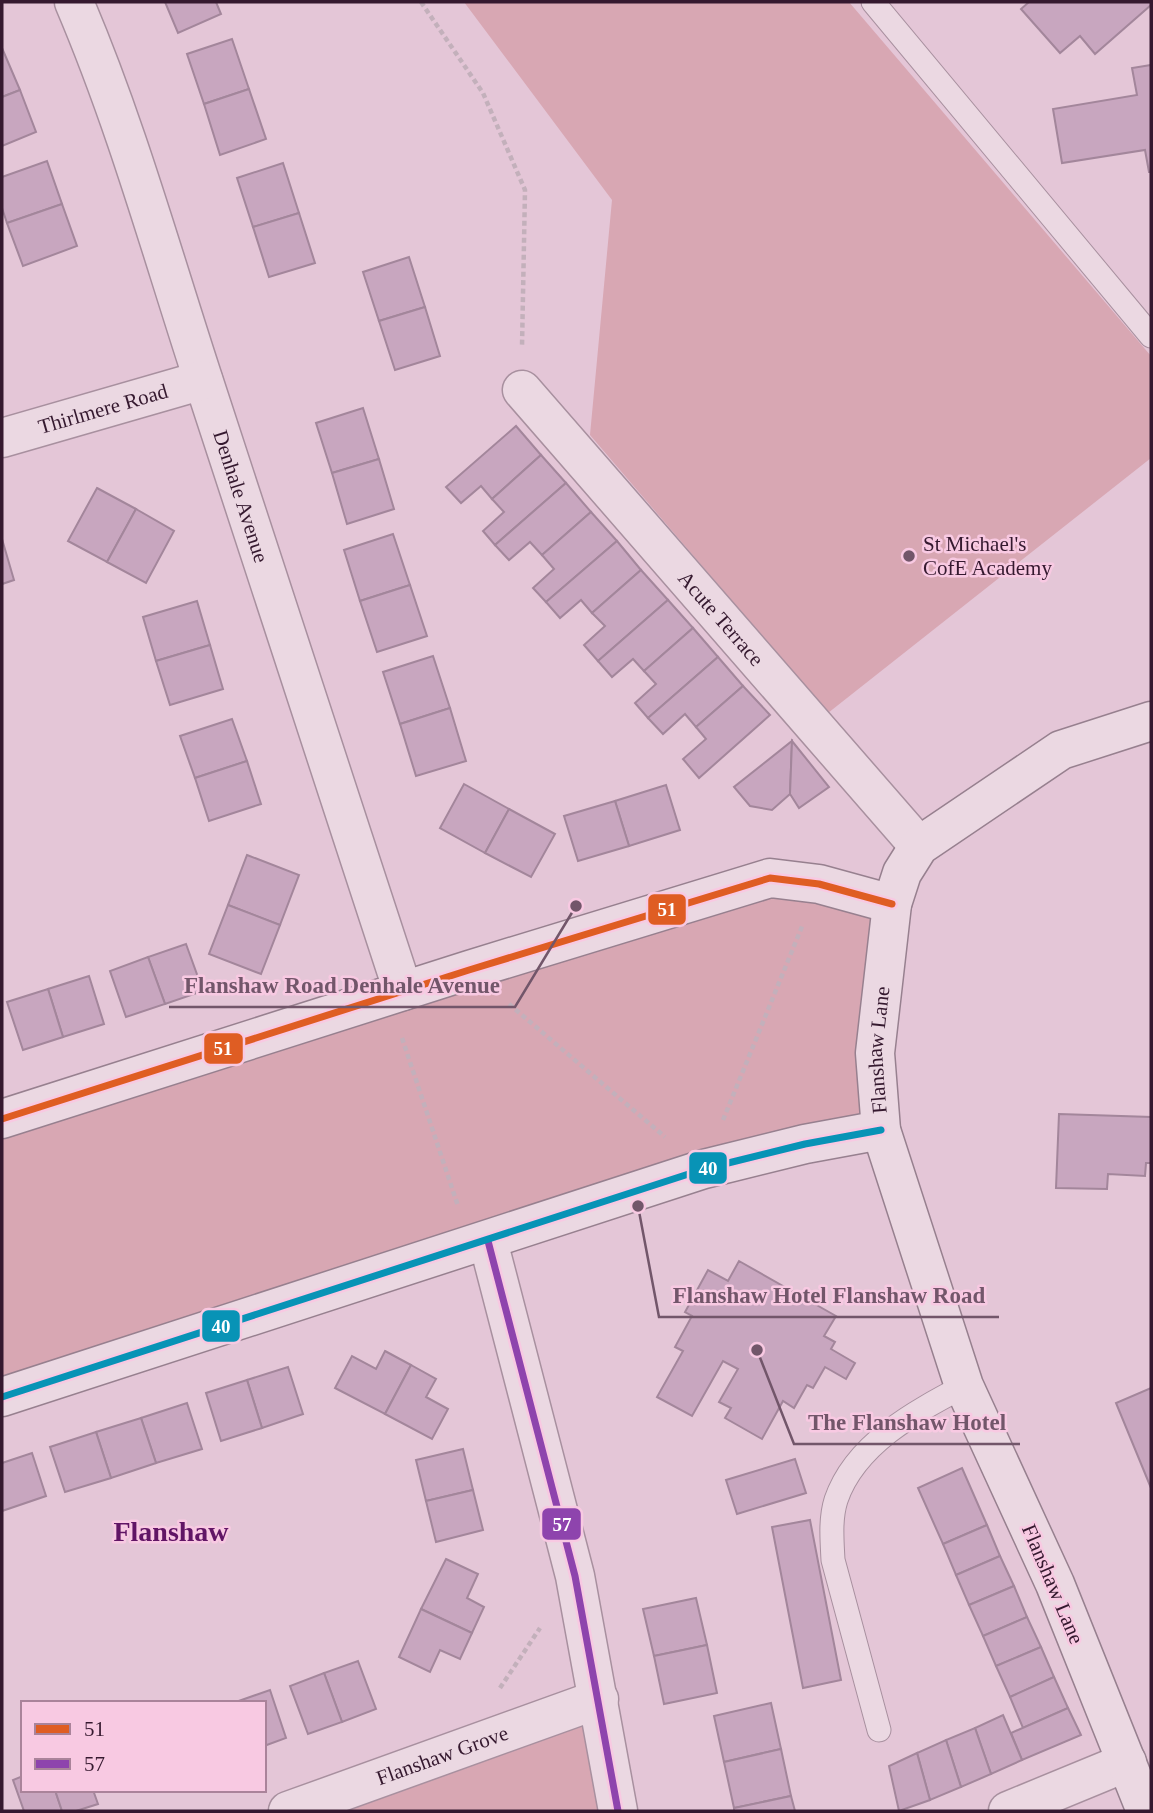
<svg xmlns="http://www.w3.org/2000/svg" width="1153" height="1813" font-family="'Times New Roman',serif">
<style>
.green{fill:#d8a7b3}
.building{fill:#c8a6bf;stroke:#a3869b;stroke-width:2}
.lines{fill:none;stroke-linecap:round;stroke-linejoin:round}
.lane-casing{stroke:#a8909f;stroke-width:25}
.street-casing{stroke:#a8909f;stroke-width:41}
.secondary-casing{stroke:#97808f;stroke-width:41}
.path{stroke:#c3b0bb;stroke-width:4.5;stroke-dasharray:5 3.5;stroke-linecap:butt}
.lane{stroke:#ebd8e2;stroke-width:23}
.street{stroke:#ebd8e2;stroke-width:38}
.secondary{stroke:#ebd8e2;stroke-width:38}
.bus-1-casing{stroke:#f8c9e2;stroke-width:12}
.bus-2-casing{stroke:#f8c9e2;stroke-width:12}
.bus-3-casing{stroke:#f8c9e2;stroke-width:12}
.bus-1{stroke:#df5d23;stroke-width:7}
.bus-2{stroke:#8e44ad;stroke-width:7}
.bus-3{stroke:#0893b6;stroke-width:7}
.poi-dot{fill:#72566a;stroke:#f8c9e2;stroke-width:2.5}
.labels{text-anchor:middle;dominant-baseline:central;stroke-width:5;stroke-linejoin:round;paint-order:stroke}
.street-label{font-size:21px;fill:#35192f;stroke:#f8c9e2}
.poi-label{font-size:21px;fill:#35192f;stroke:#f8c9e2;text-anchor:start}
.district-label{font-size:28px;font-weight:bold;fill:#611565;stroke:#f8c9e2}
.leader{fill:none;stroke:#72566a;stroke-width:2.5}
.callout-dot{fill:#72566a;stroke:#f8c9e2;stroke-width:2.5}
.callout-label{font-size:23px;text-anchor:middle;font-weight:bold;fill:#72566a;stroke:#f8c9e2;stroke-width:5;stroke-linejoin:round;paint-order:stroke}
.line-badge{stroke:#f8c9e2;stroke-width:2.5}
.badge-label{font-size:19px;text-anchor:middle;font-weight:bold;fill:#fff}
</style>
<rect width="100%" height="100%" fill="#e4c6d7"/>
<g class="green">
<polygon points="464,2 849,2 1151,356 1151,458 828,713 590,435 612,200"/>
<polygon points="770,878 892,904 881,1130 2,1397 2,1119"/>
<polygon points="599,1699 618,1811 288,1811"/>
</g>
<g class="building">
<polygon points="165,2 216,2 221,14 178,33"/>
<polygon points="1029,2 1151,2 1151,5 1095,54 1080,36 1060,53 1021,9"/>
<polygon points="232,39 249,89 204,104 187,54"/>
<polygon points="2,48 20,90 2,97"/>
<polygon points="1151,65 1151,172 1149,172 1145,150 1062,163 1053,109 1137,95 1132,68"/>
<polygon points="249,89 266,139 220,155 204,104"/>
<polygon points="20,90 36,132 2,146 2,97"/>
<polygon points="47,161 62,204 7,223 2,208 2,177"/>
<polygon points="283,163 299,213 253,227 237,178"/>
<polygon points="62,204 77,246 23,266 7,223"/>
<polygon points="299,213 315,263 269,277 253,227"/>
<polygon points="409,257 425,307 379,321 363,272"/>
<polygon points="425,307 440,356 395,370 379,321"/>
<polygon points="363,408 379,459 332,473 316,423"/>
<polygon points="516,426 541,455 492,499 481,486 461,503 446,487"/>
<polygon points="541,455 566,483 495,545 483,531 504,512 492,499"/>
<polygon points="379,459 394,509 347,524 332,473"/>
<polygon points="566,483 591,512 542,555 530,542 509,560 495,545"/>
<polygon points="97,488 136,509 107,562 68,541"/>
<polygon points="136,509 174,531 146,583 107,562"/>
<polygon points="591,512 617,541 546,602 533,588 554,569 542,555"/>
<polygon points="393,534 410,585 360,601 344,550"/>
<polygon points="2,539 14,580 2,584"/>
<polygon points="617,541 641,570 592,613 581,600 560,618 546,602"/>
<polygon points="641,570 668,600 598,661 584,645 605,626 592,613"/>
<polygon points="410,585 427,636 377,652 360,601"/>
<polygon points="668,600 693,628 644,671 633,659 612,677 598,661"/>
<polygon points="197,601 210,645 156,661 143,617"/>
<polygon points="693,628 718,657 648,718 635,703 656,684 644,671"/>
<polygon points="210,645 223,689 170,705 156,661"/>
<polygon points="433,656 450,708 400,724 383,672"/>
<polygon points="718,657 743,686 696,727 685,714 663,734 648,718"/>
<polygon points="743,686 770,715 699,778 683,759 706,739 696,727"/>
<polygon points="450,708 466,761 416,776 400,724"/>
<polygon points="232,719 247,761 195,778 180,736"/>
<polygon points="792,741 790,794 772,810 750,806 734,787"/>
<polygon points="792,741 829,787 799,808 790,794"/>
<polygon points="247,761 261,804 209,821 195,778"/>
<polygon points="464,784 509,809 485,853 440,828"/>
<polygon points="666,785 680,830 629,846 615,801"/>
<polygon points="615,801 629,846 578,861 564,816"/>
<polygon points="509,809 555,834 531,877 485,853"/>
<polygon points="247,855 299,875 280,925 228,905"/>
<polygon points="228,905 280,925 261,974 209,954"/>
<polygon points="186,944 203,991 165,1004 148,957"/>
<polygon points="148,957 165,1004 126,1017 110,971"/>
<polygon points="89,976 104,1024 63,1037 48,989"/>
<polygon points="48,989 63,1037 23,1050 7,1002"/>
<polygon points="1059,1114 1151,1117 1151,1163 1146,1163 1145,1176 1108,1174 1107,1189 1056,1188"/>
<polygon points="739,1261 836,1316 824,1336 835,1342 831,1349 855,1363 846,1379 825,1367 813,1388 807,1385 794,1408 783,1401 762,1439 725,1418 731,1408 719,1402 738,1369 723,1361 692,1416 657,1397 683,1351 675,1347 692,1316 685,1312 708,1270 728,1281"/>
<polygon points="385,1351 411,1365 385,1414 335,1388 352,1356 376,1369"/>
<polygon points="411,1365 436,1379 426,1397 448,1409 432,1439 385,1414"/>
<polygon points="288,1367 303,1414 262,1428 247,1380"/>
<polygon points="247,1380 262,1428 221,1441 206,1393"/>
<polygon points="1151,1388 1151,1488 1116,1403"/>
<polygon points="187,1403 202,1449 156,1463 141,1418"/>
<polygon points="141,1418 156,1463 111,1478 96,1432"/>
<polygon points="96,1432 111,1478 65,1492 50,1447"/>
<polygon points="463,1449 473,1490 426,1501 416,1460"/>
<polygon points="32,1453 46,1496 2,1511 2,1463"/>
<polygon points="795,1459 806,1493 737,1514 726,1480"/>
<polygon points="962,1468 987,1525 943,1544 918,1488"/>
<polygon points="473,1490 483,1530 436,1542 426,1501"/>
<polygon points="810,1520 841,1680 803,1688 772,1527"/>
<polygon points="987,1525 1000,1556 956,1575 943,1544"/>
<polygon points="1000,1556 1014,1586 969,1605 956,1575"/>
<polygon points="446,1559 478,1574 467,1598 484,1607 472,1633 421,1609"/>
<polygon points="1014,1586 1027,1617 983,1636 969,1605"/>
<polygon points="696,1598 707,1645 654,1656 643,1609"/>
<polygon points="421,1609 472,1633 460,1659 440,1650 430,1672 399,1657"/>
<polygon points="1027,1617 1041,1647 996,1666 983,1636"/>
<polygon points="707,1645 717,1693 664,1704 654,1656"/>
<polygon points="1041,1647 1054,1677 1010,1697 996,1666"/>
<polygon points="358,1661 376,1709 342,1722 324,1673"/>
<polygon points="324,1673 342,1722 308,1734 290,1686"/>
<polygon points="1054,1677 1068,1708 1023,1728 1010,1697"/>
<polygon points="270,1690 286,1738 264,1746 264,1703 233,1703"/>
<polygon points="771,1703 781,1749 724,1762 714,1716"/>
<polygon points="1068,1708 1081,1735 1022,1760 1011,1733"/>
<polygon points="1003,1715 1022,1760 991,1774 975,1728"/>
<polygon points="975,1728 991,1774 961,1787 946,1740"/>
<polygon points="946,1740 961,1787 930,1800 917,1753"/>
<polygon points="781,1749 791,1796 734,1808 724,1762"/>
<polygon points="917,1753 930,1800 899,1811 889,1766"/>
<polygon points="23,1776 23,1790 55,1790 62,1811 24,1811 13,1780"/>
<polygon points="55,1790 93,1790 98,1804 76,1811 62,1811"/>
<polygon points="791,1796 795,1811 734,1811 734,1808"/>
</g>
<g class="lines">
<g class="lane-casing">
<g id="lane">
<polyline points="873,2 1151,336"/>
<path d="M879,1730L833,1560C832,1540 830,1519 836,1500C855,1444 915,1412 964,1386"/>
</g>
</g>
<g class="street-casing">
<g id="street">
<path id="s1" d="M74,2C127,126 162,254 204,382C269,586 337,788 403,991"/>
<path id="s2" d="M522,390L919,846"/>
<path id="s3" d="M2,438L203,380"/>
<polyline points="488,1241 575,1576 618,1811"/>
<path id="s4" d="M288,1811L599,1699"/>
<polyline points="1008,1811 1127,1762"/>
</g>
</g>
<g class="secondary-casing">
<g id="secondary">
<polyline points="2,1119 469,970 770,878 819,884 892,904"/>
<polyline points="2,1397 704,1169 805,1144 881,1130"/>
<path id="s5" d="M1146,1811L1055,1584L964,1386L881,1130L875,1053L892,904L902,873L919,846L1061,750L1151,721"/>
</g>
</g>
<g class="path">
<polyline points="421,2 483,93 525,190 522,347"/>
<polyline points="509,1004 665,1137"/>
<polyline points="402,1038 458,1206"/>
<polyline points="723,1120 803,924"/>
<polyline points="500,1688 540,1628"/>
</g>
<use href="#lane" class="lane"/>
<use href="#street" class="street"/>
<use href="#secondary" class="secondary"/>
<g class="bus-1-casing">
<polyline id="bus-1" points="2,1119 469,970 770,878 819,884 892,904"/>
</g>
<g class="bus-2-casing">
<polyline id="bus-2" points="488,1241 575,1576 618,1811"/>
</g>
<g class="bus-3-casing">
<polyline id="bus-3" points="2,1397 704,1169 805,1144 881,1130"/>
</g>
<use href="#bus-1" class="bus-1"/>
<use href="#bus-2" class="bus-2"/>
<use href="#bus-3" class="bus-3"/>
</g>
<circle class="poi-dot" cx="909" cy="556" r="7"/>
<g class="labels">
<g class="street-label">
<text stroke="none"><textPath href="#s3" startOffset="105">Thirlmere Road</textPath></text>
<text stroke="none"><textPath href="#s1" startOffset="522">Denhale Avenue</textPath></text>
<text stroke="none"><textPath href="#s2" startOffset="303">Acute Terrace</textPath></text>
<text stroke="none"><textPath href="#s5" startOffset="812">Flanshaw Lane</textPath></text>
<text transform="translate(1053 1584) rotate(67)">Flanshaw Lane</text>
<text stroke="none"><textPath href="#s4" startOffset="164">Flanshaw Grove</textPath></text>
</g>
<g class="poi-label">
<text x="923" y="544">St Michael's<tspan x="923" dy="24">CofE Academy</tspan></text>
</g>
<g class="district-label">
<text x="171" y="1531">Flanshaw</text>
</g>
</g>
<path class="leader" d="M576 906L515 1007H169M638 1206L659 1317H999M757 1350L794 1444H1020"/>
<g class="callout-dot">
<circle cx="576" cy="906" r="7"/>
<circle cx="638" cy="1206" r="7"/>
<circle cx="757" cy="1350" r="7"/>
</g>
<g class="callout-label">
<text x="342" y="993">Flanshaw Road Denhale Avenue</text>
<text x="829" y="1303">Flanshaw Hotel Flanshaw Road</text>
<text x="907" y="1430">The Flanshaw Hotel</text>
</g>
<g class="line-badge">
<rect x="647" y="893" width="40" height="33" rx="7" fill="#df5d23"/>
<rect x="203" y="1032" width="41" height="33" rx="7" fill="#df5d23"/>
<rect x="688" y="1151" width="40" height="34" rx="7" fill="#0893b6"/>
<rect x="201" y="1309" width="40" height="34" rx="7" fill="#0893b6"/>
<rect x="541" y="1507" width="41" height="34" rx="7" fill="#8e44ad"/>
</g>
<g class="badge-label">
<text x="667" y="916">51</text>
<text x="223" y="1055">51</text>
<text x="708" y="1175">40</text>
<text x="221" y="1333">40</text>
<text x="562" y="1531">57</text>
</g>
<rect width="1153" height="1813" fill="none" stroke="#35192f" stroke-width="7"/>
<rect x="21" y="1701" width="245" height="91" fill="#f8c9e2" stroke="#aa839a" stroke-width="2"/>
<rect x="35" y="1724" width="35" height="10" fill="#df5d23" stroke="#aa839a" stroke-width="2"/>
<text x="84" y="1736" font-size="21" fill="#35192f">51</text>
<rect x="35" y="1759" width="35" height="10" fill="#8e44ad" stroke="#aa839a" stroke-width="2"/>
<text x="84" y="1771" font-size="21" fill="#35192f">57</text>
</svg>
